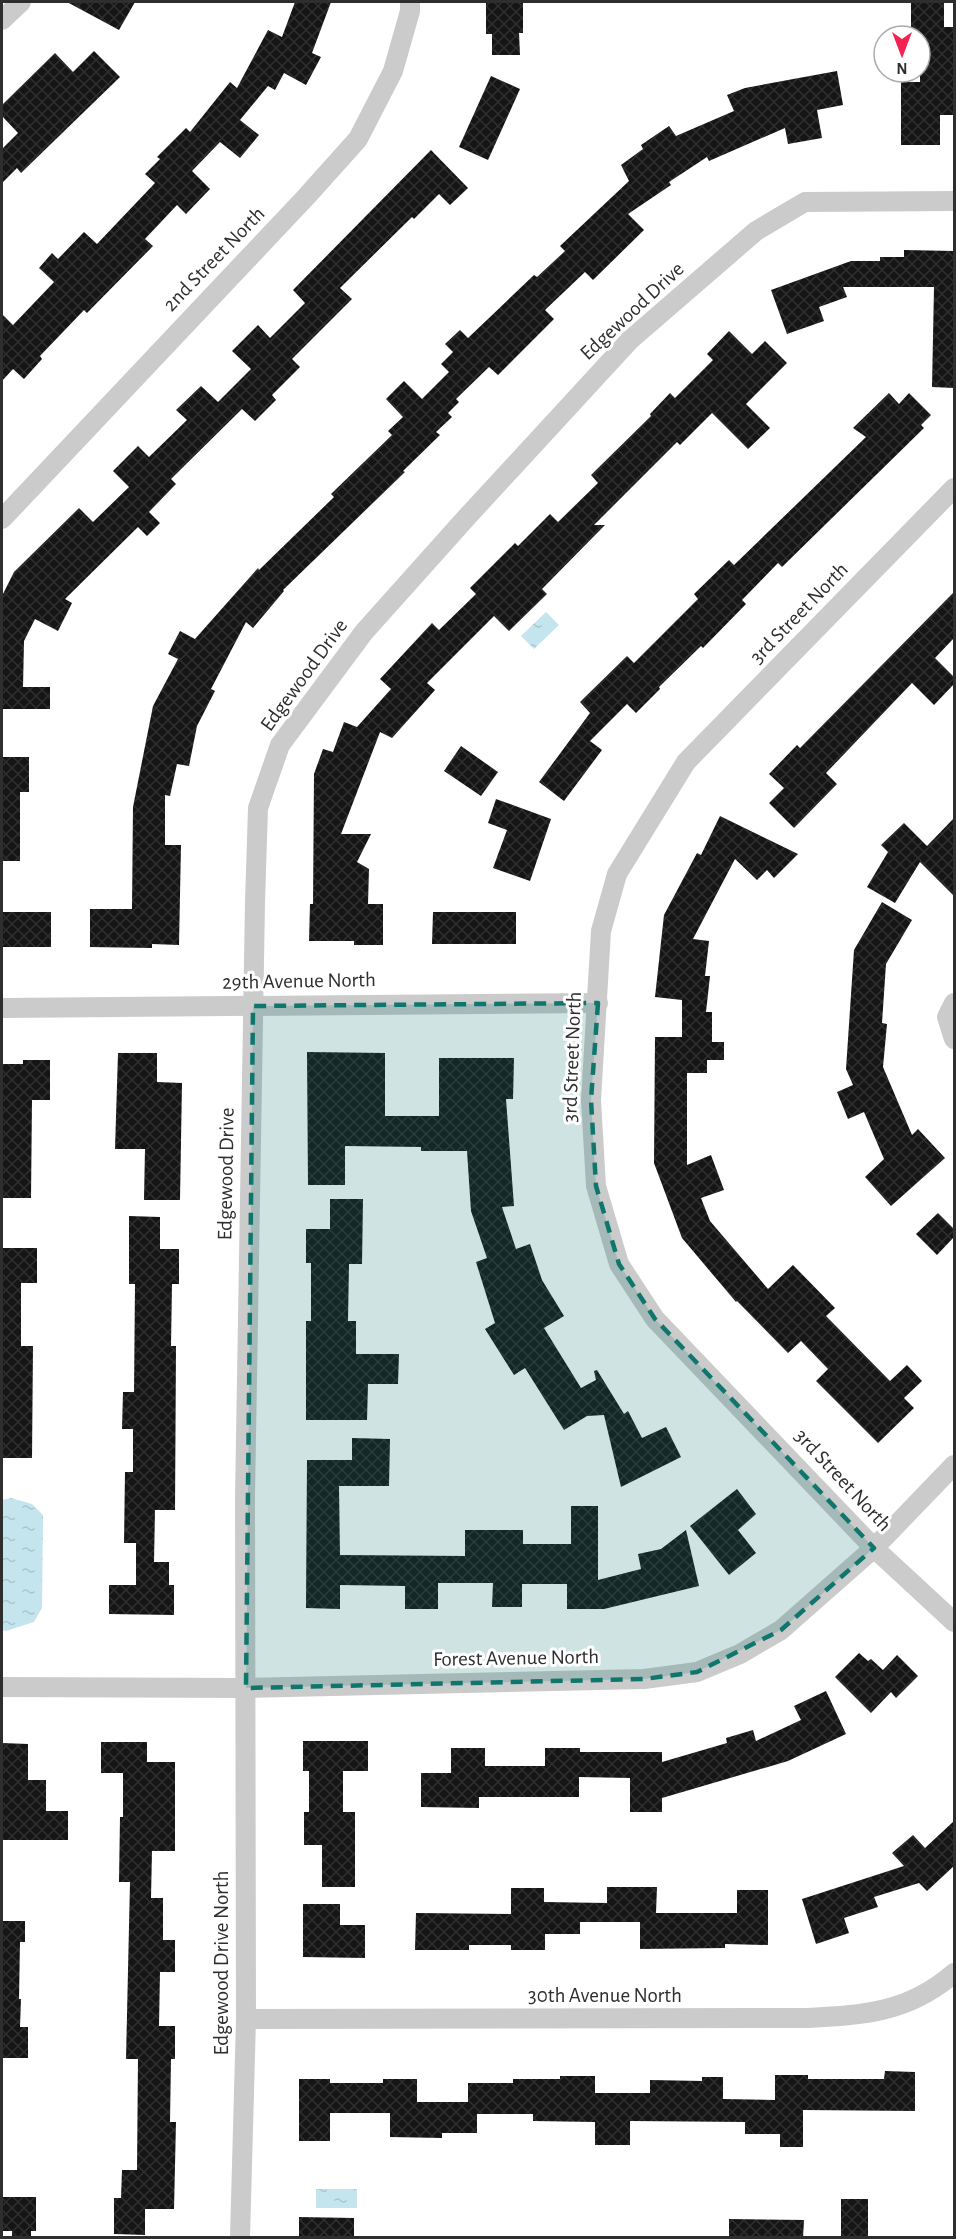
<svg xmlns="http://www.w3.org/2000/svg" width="956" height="2239" font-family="'Alegreya Sans',sans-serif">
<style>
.water{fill:url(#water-ripples)}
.building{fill:url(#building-cross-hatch)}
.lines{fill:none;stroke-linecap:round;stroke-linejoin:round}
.minor{stroke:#cbcbcb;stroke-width:20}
.marked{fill:#0f766e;fill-opacity:0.2;stroke:#0f766e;stroke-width:4.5;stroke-dasharray:12 8;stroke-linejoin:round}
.labels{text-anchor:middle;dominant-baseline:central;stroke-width:6;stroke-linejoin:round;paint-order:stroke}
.street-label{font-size:21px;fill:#2e2e2e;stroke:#fff}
</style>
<defs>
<pattern id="water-ripples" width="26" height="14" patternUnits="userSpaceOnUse" patternTransform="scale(1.5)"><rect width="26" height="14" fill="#c5e5ee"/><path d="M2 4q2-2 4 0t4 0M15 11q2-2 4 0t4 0" fill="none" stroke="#aac5cc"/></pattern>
<pattern id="building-cross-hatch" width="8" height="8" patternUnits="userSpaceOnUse" patternTransform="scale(1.5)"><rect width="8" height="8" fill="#151515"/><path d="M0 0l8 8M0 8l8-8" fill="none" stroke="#2f2f2f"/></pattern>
</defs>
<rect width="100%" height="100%" fill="#fff"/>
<g class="water">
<polygon points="546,612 559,625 534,649 521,636"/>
<polygon points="11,1498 32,1504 43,1515 42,1608 34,1622 6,1631 2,1630 2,1500"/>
<rect x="316" y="2189" width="41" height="19"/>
</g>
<g class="building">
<polygon points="67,2 135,2 119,30"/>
<polygon points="295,2 331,2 312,53 321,57 306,85 284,73 275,90 268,86 240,120 259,135 240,158 220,142 192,171 210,189 186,214 177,205 145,239 153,246 87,313 84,310 40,356 42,359 24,379 13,369 2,381 2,314 13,325 54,282 39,268 52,253 58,259 84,232 97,244 155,183 145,174 160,159 157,157 186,128 190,132 230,82 237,88 268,30 282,37"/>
<polygon points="486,2 523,2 523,33 519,33 520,55 492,55 492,34 486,34"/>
<polygon points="911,2 944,2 944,27 954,27 954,115 940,115 940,145 901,145 901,82 920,82 920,36 911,36"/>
<polygon points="94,51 120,77 21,173 17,168 2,183 2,149 18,133 2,116 2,105 55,53 73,72"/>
<polygon points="837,71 843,105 817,110 822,138 788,144 785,128 709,161 707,157 669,182 671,185 628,214 644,230 593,280 585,272 545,310 554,319 498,375 489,367 456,399 459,402 448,413 452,417 436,432 440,435 403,471 405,472 283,590 284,591 253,628 246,622 211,689 215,691 197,726 189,766 177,764 170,796 165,795 165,845 181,845 179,945 152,944 152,948 90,947 90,909 132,909 133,807 153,706 178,659 168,654 180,631 195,639 258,568 259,570 334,497 331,494 392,435 388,431 403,417 386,399 404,381 422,399 449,372 441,364 453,352 445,344 460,330 468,338 534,275 537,277 565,251 560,246 629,181 621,165 643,149 641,145 669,126 676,136 734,111 727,95 745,88"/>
<polygon points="491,76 520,89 488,160 459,147"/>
<polygon points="431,150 468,188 450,205 439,194 414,219 412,217 340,288 352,299 292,359 300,367 272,395 276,400 255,421 242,409 171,479 176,484 149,512 160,523 147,536 138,527 65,599 72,603 58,631 35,619 24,641 23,687 50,687 50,709 2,709 2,596 14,572 79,508 93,522 129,487 113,471 138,446 149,457 187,420 176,410 201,386 218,402 251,369 232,351 258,325 270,338 305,303 293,290"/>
<polygon points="904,250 954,251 954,388 932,387 934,287 843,287 847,297 819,307 824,321 787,334 771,290 851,261 880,261 880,257 904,257"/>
<polygon points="729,331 752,354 765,341 787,363 746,404 770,428 748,449 712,413 680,445 677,442 594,525 605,525 542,589 547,594 509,631 494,616 427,683 435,690 392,738 380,732 341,834 371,834 357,862 369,869 368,904 383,904 383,945 354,945 354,941 309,941 310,904 313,904 314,774 323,749 333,752 344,722 357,727 391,689 380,679 432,623 439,630 476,594 470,588 515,543 518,546 550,514 558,522 598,483 591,475 651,416 650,414 670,393 675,398 713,360 707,354"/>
<polygon points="889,393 899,404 909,393 931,415 921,425 924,428 782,567 778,563 742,600 746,604 703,648 701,646 659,687 660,689 636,713 627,704 590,741 602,750 564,801 539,782 590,713 580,702 627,656 634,663 698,599 694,594 729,560 734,565 866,437 853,428"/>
<polygon points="954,592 954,638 935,658 954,677 954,684 934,705 912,683 826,773 837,784 794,828 769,803 784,788 769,774 797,745 800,748"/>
<polygon points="461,746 498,772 481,796 444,771"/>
<polygon points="2,757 29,757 29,792 20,792 20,861 2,861"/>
<polygon points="496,799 551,819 530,881 493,868 507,830 488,823"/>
<polygon points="720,816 798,854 774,878 767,870 757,880 735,859 693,939 709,941 705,976 710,976 706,1012 712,1012 712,1042 724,1042 724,1060 707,1060 707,1073 687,1073 687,1165 711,1155 724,1190 701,1198 710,1221 768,1289 793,1265 835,1308 826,1316 890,1381 907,1365 922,1381 904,1398 914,1408 878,1443 816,1381 828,1369 801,1341 788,1353 737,1301 736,1302 682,1238 654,1163 655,1037 682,1037 682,1000 655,997 664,915 697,853 701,855"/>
<polygon points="954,818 954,896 920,862 895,903 867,887 888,852 881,845 904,823 927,846"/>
<polygon points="882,902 912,920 886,964 882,1023 887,1024 883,1067 912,1135 918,1129 945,1158 891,1206 865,1177 884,1159 864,1112 848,1119 837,1092 853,1085 846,1069 854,950"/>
<rect x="2" y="912" width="49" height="35"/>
<polygon points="433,912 516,912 516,944 432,944"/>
<polygon points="307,1052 385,1053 385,1116 439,1116 439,1058 514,1058 513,1099 506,1099 514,1206 502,1207 516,1249 530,1244 542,1280 564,1316 544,1328 581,1388 596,1380 594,1371 597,1370 624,1414 628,1411 642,1438 666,1427 681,1457 621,1487 604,1415 587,1416 564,1430 525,1368 514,1375 485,1329 495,1323 476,1262 487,1258 471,1211 467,1151 421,1151 421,1147 345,1146 345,1185 308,1185"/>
<polygon points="118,1053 157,1053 157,1082 182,1083 180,1200 144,1200 145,1149 115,1149"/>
<polygon points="23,1060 50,1060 50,1100 32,1100 31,1198 2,1198 2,1064 23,1064"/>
<polygon points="330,1199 363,1199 362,1264 349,1264 348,1321 356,1321 356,1354 399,1354 398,1384 368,1384 367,1420 306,1420 306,1321 311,1321 311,1263 306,1263 306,1229 330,1229"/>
<polygon points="938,1213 954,1229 954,1237 937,1255 916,1234"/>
<polygon points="129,1216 160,1217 160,1249 179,1249 179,1284 172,1284 171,1346 176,1346 175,1510 155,1510 154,1562 169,1562 169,1585 174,1585 174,1615 109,1614 109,1585 136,1585 136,1543 124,1543 125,1472 133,1472 133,1429 122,1429 123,1392 134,1392 135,1284 129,1284"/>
<polygon points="2,1248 37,1248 37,1283 21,1283 21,1346 33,1346 32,1458 2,1458"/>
<polygon points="352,1438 390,1439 389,1486 339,1486 340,1555 465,1556 465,1530 523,1530 523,1544 571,1544 571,1506 598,1506 598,1580 641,1569 638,1554 661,1549 686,1530 699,1586 604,1609 567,1609 567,1584 522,1584 522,1607 492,1607 493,1583 438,1583 438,1609 405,1609 405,1586 340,1585 340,1609 306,1608 307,1460 352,1460"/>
<polygon points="737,1489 756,1514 738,1530 756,1553 729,1575 690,1526"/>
<polygon points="859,1653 868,1661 871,1659 883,1670 897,1655 918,1676 896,1698 891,1692 871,1713 835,1677"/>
<polygon points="826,1691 846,1734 788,1761 662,1798 662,1812 630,1812 630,1778 579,1777 579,1797 479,1797 479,1808 421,1807 421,1773 451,1773 451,1748 485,1748 485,1766 545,1766 545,1748 580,1748 580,1752 662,1752 662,1762 727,1743 726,1738 753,1730 756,1741 801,1720 794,1706"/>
<polygon points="303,1741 368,1741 368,1771 343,1771 343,1812 355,1812 355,1887 322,1887 322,1845 304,1845 304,1812 309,1812 309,1771 303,1771"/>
<polygon points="101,1742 147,1742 147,1762 175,1762 175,1851 152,1851 151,1898 163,1898 163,1940 175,1940 175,1972 160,1972 159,2026 175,2026 175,2059 171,2059 170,2122 176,2122 174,2209 145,2209 145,2235 114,2234 114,2198 121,2198 122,2170 137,2170 138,2059 126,2059 130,1882 119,1882 120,1817 123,1817 123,1773 101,1773"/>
<polygon points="2,1743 28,1744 28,1780 46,1780 46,1811 68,1811 68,1840 2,1840"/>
<polygon points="954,1821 954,1866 927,1891 919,1883 874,1897 878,1907 844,1918 849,1933 816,1944 802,1899 904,1866 892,1853 913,1835 925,1848"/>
<polygon points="607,1887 657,1887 656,1913 737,1913 737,1890 768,1890 768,1945 725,1944 725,1948 640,1949 640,1922 580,1922 580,1934 545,1934 545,1950 511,1950 511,1945 469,1945 469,1950 415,1950 416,1913 511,1914 511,1888 544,1888 544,1902 607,1903"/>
<polygon points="303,1904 340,1904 340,1925 365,1925 365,1958 303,1957"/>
<polygon points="2,1921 25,1921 25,1942 20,1942 19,1999 21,1999 20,2027 28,2027 28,2058 2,2058"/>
<polygon points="885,2071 915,2072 915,2111 803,2110 803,2147 780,2147 780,2134 745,2134 745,2122 630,2121 630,2145 595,2145 595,2122 533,2121 533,2114 477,2114 477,2133 442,2133 442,2138 390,2137 390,2113 330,2113 330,2141 299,2141 299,2079 330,2079 330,2083 383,2083 383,2079 417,2079 417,2102 468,2102 468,2083 513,2083 513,2079 560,2079 560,2076 595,2076 595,2093 650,2093 650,2080 702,2081 702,2077 723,2077 723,2099 775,2100 775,2075 808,2075 808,2079 884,2079"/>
<polygon points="2,2197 36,2197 36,2231 31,2231 31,2238 12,2238 12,2231 2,2231"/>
<rect x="841" y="2199" width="27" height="39"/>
<polygon points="299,2217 354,2218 354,2238 299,2238"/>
<polygon points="729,2219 804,2220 803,2238 729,2238"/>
</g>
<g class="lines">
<g class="minor">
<polyline points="2,20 21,2"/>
<polyline points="954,488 686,762 617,874 601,931 591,1100 596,1186 619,1264 655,1319 874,1548 954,1622"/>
<polyline points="2,519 306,197 358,139 393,71 410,11 410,2"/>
<polyline points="954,1003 947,1017 954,1039"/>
<polyline points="2,1008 598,1003"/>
<polyline points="2,1687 246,1688 644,1679 697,1672 740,1654 781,1630 874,1548 954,1465"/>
<path d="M246,2019L806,2018C863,2015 908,2013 954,1973"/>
<polyline points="240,2238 246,2019 245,1497 255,902 258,808 280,745 364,632 466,518 630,340 756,231 805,202 954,201"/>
</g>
</g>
<path class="marked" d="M598,1003L591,1100L596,1186L619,1264L655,1319L874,1548L781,1630L697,1672L644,1679L246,1688L253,1006Z"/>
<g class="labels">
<g class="street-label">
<text transform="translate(214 259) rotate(-46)">2nd Street North</text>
<text transform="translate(632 311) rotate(-43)">Edgewood Drive</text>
<text transform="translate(799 613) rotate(-46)">3rd Street North</text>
<text transform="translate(304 675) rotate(-54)">Edgewood Drive</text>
<text transform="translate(299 981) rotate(-1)">29th Avenue North</text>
<text transform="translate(572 1057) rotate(-88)">3rd Street North</text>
<text transform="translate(226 1174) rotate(-89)">Edgewood Drive</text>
<text transform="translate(843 1480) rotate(47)">3rd Street North</text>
<text transform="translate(516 1658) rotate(-1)">Forest Avenue North</text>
<text transform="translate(221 1963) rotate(-90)">Edgewood Drive North</text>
<text x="605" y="1995">30th Avenue North</text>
</g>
</g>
<rect width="956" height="2239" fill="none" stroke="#2e2e2e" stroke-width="6"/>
<g transform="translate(902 54) rotate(180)"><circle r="28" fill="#ffffff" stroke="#ababab" stroke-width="1.5"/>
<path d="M0-4.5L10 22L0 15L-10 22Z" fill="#f32253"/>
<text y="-9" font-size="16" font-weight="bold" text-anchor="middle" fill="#2e2e2e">N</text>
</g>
</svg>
